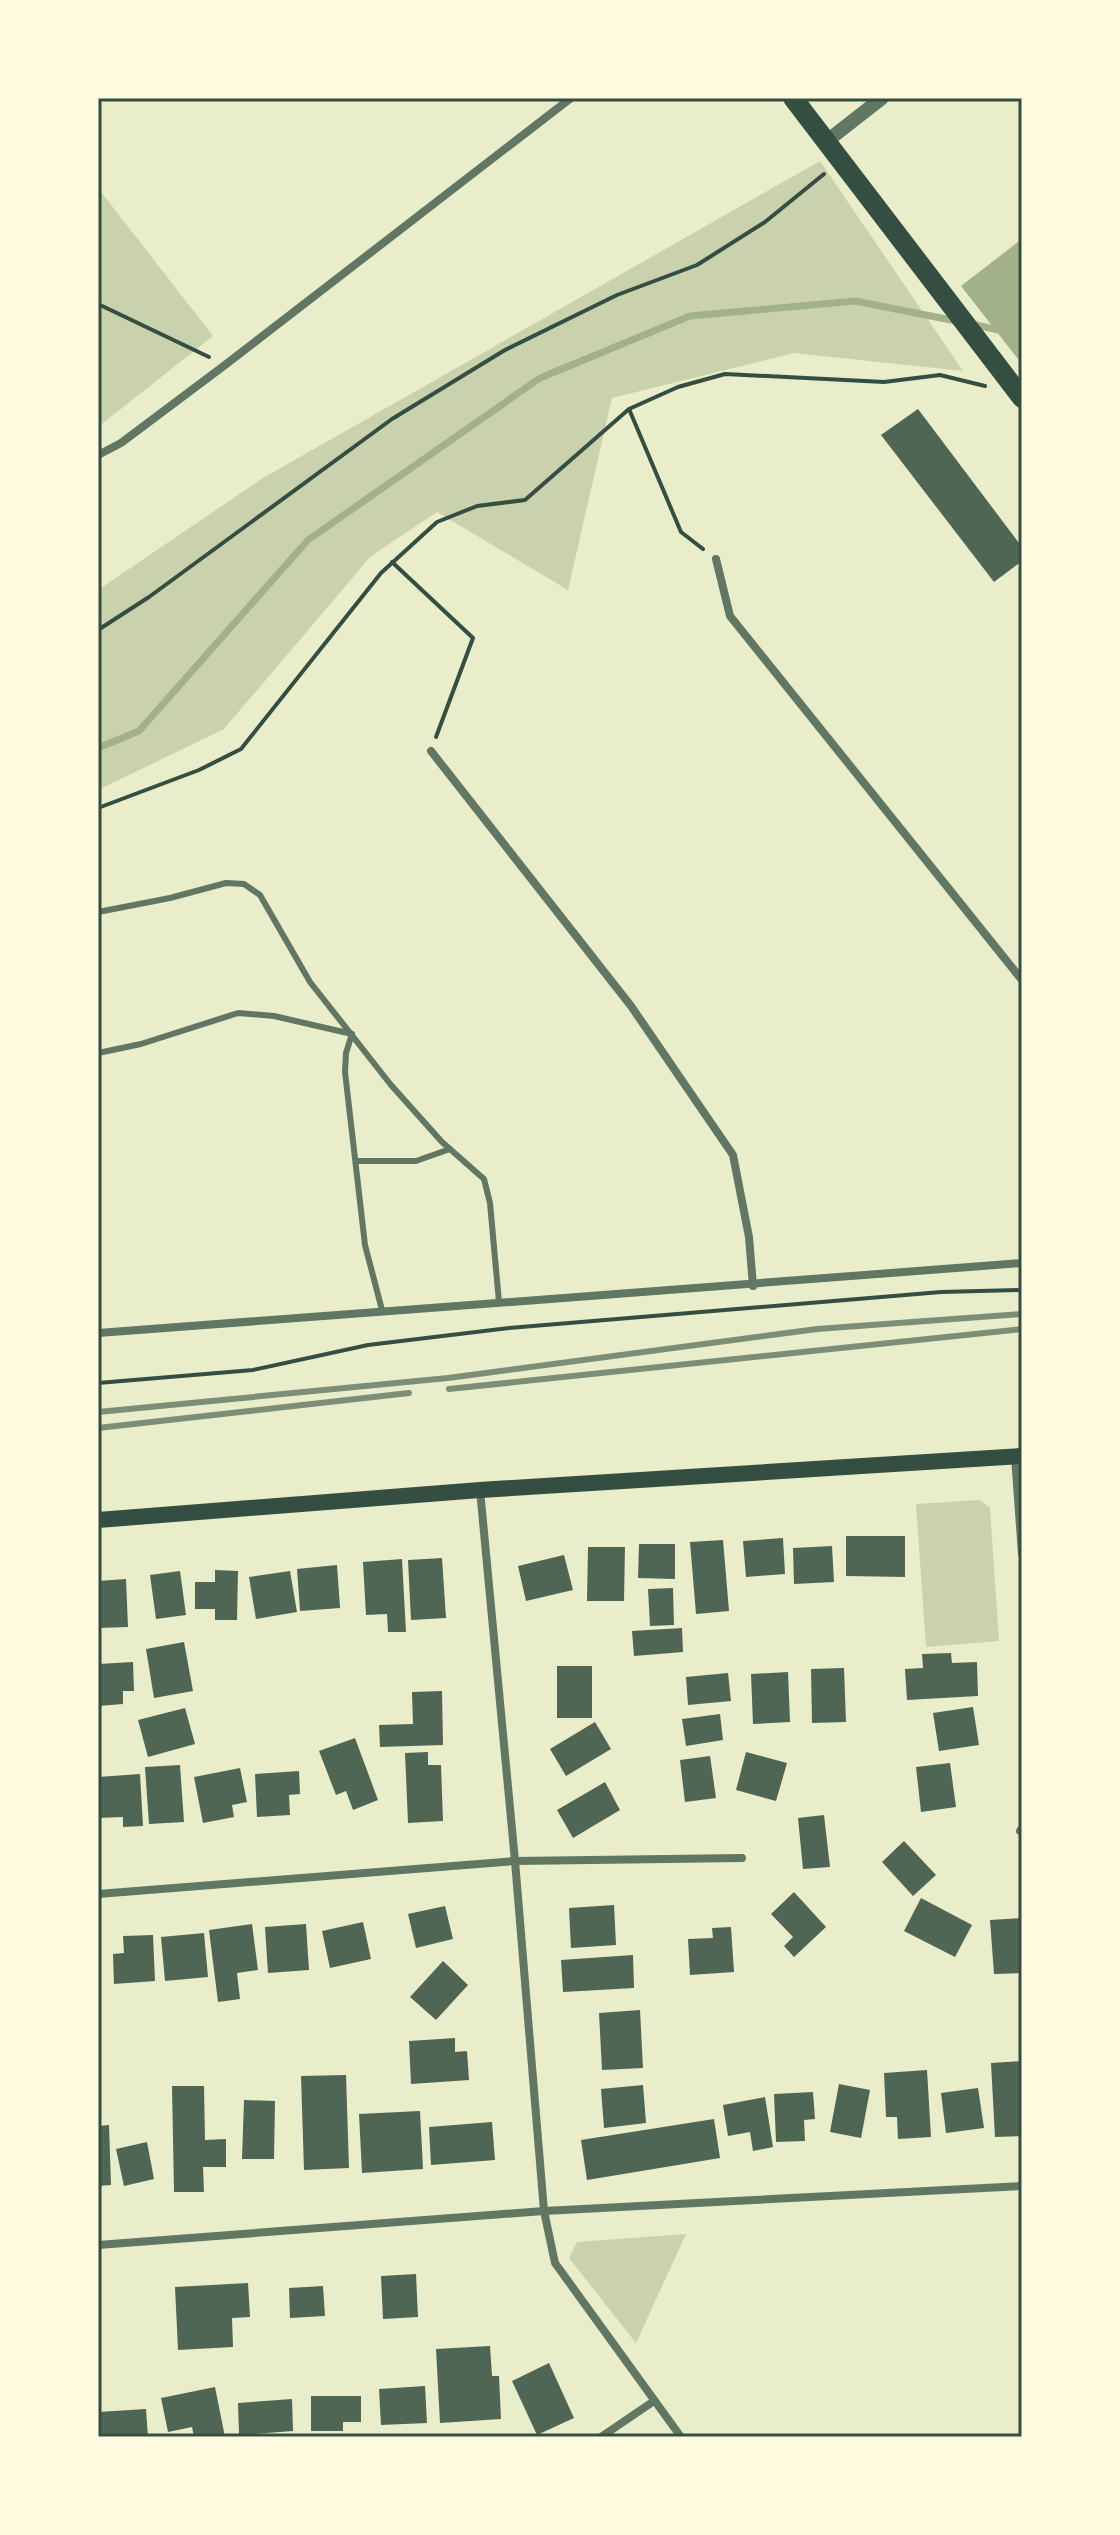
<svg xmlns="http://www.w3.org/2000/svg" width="1120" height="2535" font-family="'PT Sans Narrow',sans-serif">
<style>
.green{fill:#cad2ad}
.water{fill:#a3b18a}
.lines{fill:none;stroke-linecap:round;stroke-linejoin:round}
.stream{stroke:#a3b18a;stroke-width:7}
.building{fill:#4f6655}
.path{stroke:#344e41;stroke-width:4}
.service{stroke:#617663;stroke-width:6}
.minor{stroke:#617663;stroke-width:8}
.tertiary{stroke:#617663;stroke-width:14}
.secondary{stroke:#344e41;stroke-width:16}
.primary{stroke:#344e41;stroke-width:20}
.rail{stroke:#7c8e77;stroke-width:6}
.neatline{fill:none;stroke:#344e41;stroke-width:3}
</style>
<rect width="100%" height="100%" fill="#e9edc9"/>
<g class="green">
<polygon points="820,161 963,371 794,353 612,398 568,590 437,512 371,556 224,729 98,790 98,590 263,478"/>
<polygon points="98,188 213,336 98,427"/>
<polygon points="980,1500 990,1508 999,1641 926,1647 916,1504"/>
<polygon points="686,2234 636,2343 569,2258 577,2242"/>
</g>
<polygon class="water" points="1022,239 1022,360 1018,359 961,286"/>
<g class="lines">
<g class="stream">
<polyline points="972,324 1003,331"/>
<polyline points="98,748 139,731 308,540 540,378 690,316 855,301 956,321"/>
</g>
</g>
<g class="building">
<polygon points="918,409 1022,547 1022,561 994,582 881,435"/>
<polygon points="846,1536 905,1536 905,1577 846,1576"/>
<polygon points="783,1538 785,1574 746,1577 743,1541"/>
<polygon points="723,1540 729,1611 696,1614 690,1542"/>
<polygon points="639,1544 675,1544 675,1579 638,1578"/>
<polygon points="832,1546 834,1582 794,1584 793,1548"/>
<polygon points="588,1547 625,1547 624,1601 587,1601"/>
<polygon points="564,1555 573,1590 526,1601 518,1566"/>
<polygon points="442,1558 446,1618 411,1620 408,1560"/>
<polygon points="402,1559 406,1632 388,1632 387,1614 366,1615 363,1562"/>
<polygon points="337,1565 340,1608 300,1611 297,1569"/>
<polygon points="215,1570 238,1571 237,1620 215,1620 215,1609 195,1609 195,1582 215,1582"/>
<polygon points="180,1571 186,1615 156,1619 150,1575"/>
<polygon points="290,1571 297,1612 256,1619 249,1577"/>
<polygon points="126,1579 128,1627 98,1628 98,1581"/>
<polygon points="673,1588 674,1625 650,1626 648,1589"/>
<polygon points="682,1628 683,1652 634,1656 632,1631"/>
<polygon points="184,1642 193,1691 154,1698 146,1649"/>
<polygon points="951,1653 952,1663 977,1662 978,1696 907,1700 905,1669 923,1668 922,1654"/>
<polygon points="133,1662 134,1691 123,1691 123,1704 98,1706 98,1664"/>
<rect x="557" y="1666" width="35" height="52"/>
<polygon points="844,1668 846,1722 812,1723 811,1669"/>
<polygon points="788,1672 790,1722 753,1724 751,1674"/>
<polygon points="728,1673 731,1701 688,1705 686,1677"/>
<polygon points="442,1691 443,1745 380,1747 379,1725 413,1724 412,1692"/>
<polygon points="973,1707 979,1745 939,1751 933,1713"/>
<polygon points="185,1708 195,1744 148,1757 138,1720"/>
<polygon points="720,1714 723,1740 686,1746 682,1719"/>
<polygon points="595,1722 611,1749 566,1776 550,1749"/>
<polygon points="355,1738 378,1800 353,1810 346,1791 336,1795 319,1751"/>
<polygon points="428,1752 428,1765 441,1765 443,1821 408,1823 405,1753"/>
<polygon points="746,1752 787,1763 776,1801 736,1790"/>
<polygon points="710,1756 716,1798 685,1802 680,1760"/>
<polygon points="950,1763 956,1807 921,1812 916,1767"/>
<polygon points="180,1765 184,1822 149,1824 145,1767"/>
<polygon points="240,1768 247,1802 232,1805 234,1817 203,1823 194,1777"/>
<polygon points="299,1771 300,1794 289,1795 290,1815 257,1817 255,1774"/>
<polygon points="140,1774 143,1826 123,1827 123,1817 98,1818 98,1777"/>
<polygon points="605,1782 620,1810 573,1838 557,1810"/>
<polygon points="824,1815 830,1867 803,1869 798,1818"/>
<polygon points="904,1841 936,1875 913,1896 882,1862"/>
<polygon points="794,1892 826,1927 794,1957 784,1946 793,1937 771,1914"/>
<polygon points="921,1898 972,1925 955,1957 904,1931"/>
<polygon points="614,1905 616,1945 571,1948 569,1908"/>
<polygon points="445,1906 453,1939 416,1948 408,1914"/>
<polygon points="1022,1918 1022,1973 994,1974 990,1920"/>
<polygon points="363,1922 371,1959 330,1968 322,1931"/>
<polygon points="252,1924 258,1970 237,1973 240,1999 218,2002 209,1930"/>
<polygon points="306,1924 309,1970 268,1973 265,1927"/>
<polygon points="731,1927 734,1972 690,1975 688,1939 713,1938 712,1928"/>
<polygon points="204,1933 208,1977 165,1981 161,1937"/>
<polygon points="153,1935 155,1981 114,1984 113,1954 124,1953 123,1936"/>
<polygon points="633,1955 634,1988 563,1992 561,1960"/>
<polygon points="443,1961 468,1985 436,2020 410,1997"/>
<polygon points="640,2010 643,2068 602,2070 599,2013"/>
<polygon points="455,2038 455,2052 467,2051 469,2080 411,2084 409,2041"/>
<polygon points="1022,2061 1022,2136 995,2137 991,2063"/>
<polygon points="927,2070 931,2137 898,2139 897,2117 886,2117 884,2073"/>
<polygon points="346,2075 349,2168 304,2170 301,2076"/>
<polygon points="839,2084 870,2090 861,2138 830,2132"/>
<polygon points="643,2085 646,2123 604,2128 601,2089"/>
<polygon points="172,2086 204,2086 205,2140 226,2139 226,2167 203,2167 204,2192 174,2192"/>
<polygon points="978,2088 984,2128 946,2133 941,2093"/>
<polygon points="813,2092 815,2119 804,2120 805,2141 776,2142 774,2094"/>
<polygon points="765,2097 773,2147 753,2151 750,2132 728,2136 723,2105"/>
<polygon points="244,2100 275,2101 274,2159 242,2159"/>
<polygon points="420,2111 423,2169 362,2173 359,2114"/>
<polygon points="714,2119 720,2158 587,2180 581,2140"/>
<polygon points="492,2122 495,2160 431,2165 429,2127"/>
<polygon points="109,2125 111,2185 98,2186 98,2126"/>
<polygon points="147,2142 154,2179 124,2186 116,2149"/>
<polygon points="416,2274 418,2317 383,2319 381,2276"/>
<polygon points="248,2283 250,2317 232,2318 233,2347 178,2350 175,2287"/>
<polygon points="323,2286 325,2316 290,2318 289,2288"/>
<polygon points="490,2346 492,2376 499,2376 501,2419 440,2423 436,2349"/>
<polygon points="549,2363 574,2418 537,2435 512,2381"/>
<polygon points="425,2386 427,2423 381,2425 379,2389"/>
<polygon points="215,2387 225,2437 194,2437 192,2427 168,2432 161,2398"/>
<polygon points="311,2396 361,2396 361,2422 343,2422 343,2431 311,2431"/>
<polygon points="292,2399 293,2431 239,2435 238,2403"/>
<polygon points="146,2409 148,2437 98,2437 98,2412"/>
</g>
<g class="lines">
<g class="path">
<polyline points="98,304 209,357"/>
<polyline points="629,409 681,532 703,549"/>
<polyline points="392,562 473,638 436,737"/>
<polyline points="98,630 149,597 392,419 505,350 617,295 697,265 765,222 824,174"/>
<polyline points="98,808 199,770 241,749 381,573 437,522 477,506 525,500 629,409 678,387 725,374 884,382 940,375 985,386"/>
<polyline points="98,1383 253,1370 368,1345 509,1328 941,1292 1022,1290"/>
</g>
<g class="service">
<polyline points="98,912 170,898 226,883 244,884 260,895 310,982 391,1085 442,1142 484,1179 490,1203 499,1302"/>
<polyline points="352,1034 346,1053 345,1072 365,1245 382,1310"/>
<polyline points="98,1053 141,1044 238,1013 274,1016 352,1034"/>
<polyline points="356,1161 416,1161 450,1149"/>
</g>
<g class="minor">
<polyline points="98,455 121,443 225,365 571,98"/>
<polyline points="716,559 730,616 1022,980"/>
<polyline points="431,751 631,1006 733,1155 749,1237 753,1286"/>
<path d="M98,1333C406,1308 714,1289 1022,1263"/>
<polyline points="1015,1457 1022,1554"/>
<polyline points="480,1490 515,1861 544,2211 555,2263 681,2437"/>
<polyline points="1020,1831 1022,1828"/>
<polyline points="98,1894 515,1861 742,1858"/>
<polyline points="98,2245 544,2211 1022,2186"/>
<polyline points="601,2437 654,2401"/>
</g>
<polyline class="tertiary" points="827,141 882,98"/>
<polyline class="secondary" points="98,1520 480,1490 1022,1456"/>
<polyline class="primary" points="793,98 1022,398"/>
<g class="rail">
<polyline points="449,1389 1022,1329"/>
<polyline points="98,1412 448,1378 817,1329 1022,1314"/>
<polyline points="98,1428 409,1393"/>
</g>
</g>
<rect width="1120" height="2535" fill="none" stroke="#fefae0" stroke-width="200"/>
<rect x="100" y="100" width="920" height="2335" class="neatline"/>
</svg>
